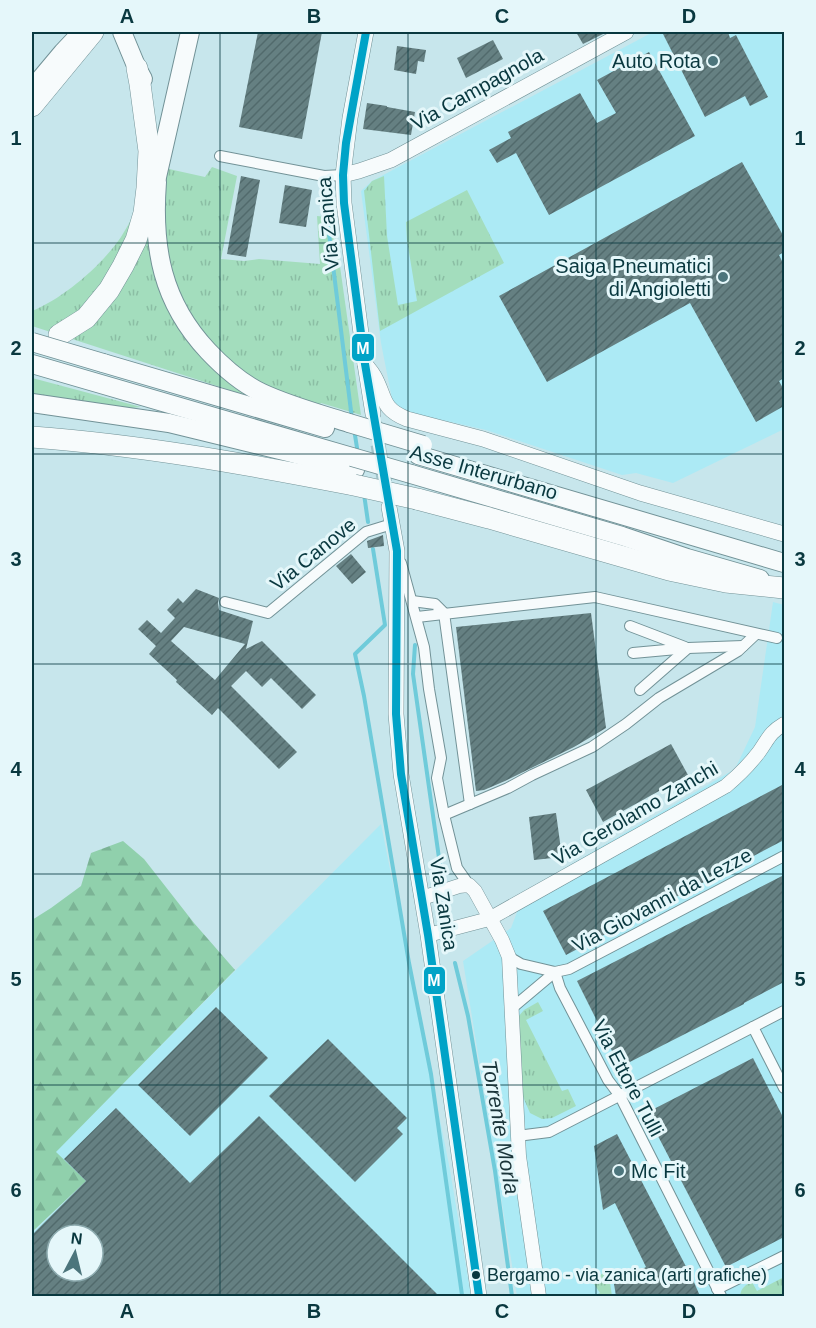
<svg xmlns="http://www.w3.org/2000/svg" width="816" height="1328" font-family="Helvetica,sans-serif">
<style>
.built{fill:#aceaf5;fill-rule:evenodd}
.grass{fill:url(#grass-tufts)}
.forest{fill:url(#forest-firs)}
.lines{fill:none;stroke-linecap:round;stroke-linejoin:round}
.stream{stroke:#6fcbda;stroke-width:4}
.building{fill:url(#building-hatch);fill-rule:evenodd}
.secondary-tunnel{stroke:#a1c3c9;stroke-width:15;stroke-dasharray:15 8;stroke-linecap:butt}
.minor-casing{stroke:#729297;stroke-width:12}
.tertiary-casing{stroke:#729297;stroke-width:15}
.secondary-casing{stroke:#729297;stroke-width:16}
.trunk-casing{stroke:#729297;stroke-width:20}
.motorway-casing{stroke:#729297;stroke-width:22}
.minor{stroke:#f7fbfc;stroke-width:10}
.tertiary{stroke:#f7fbfc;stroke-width:14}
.secondary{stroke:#f7fbfc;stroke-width:15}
.trunk{stroke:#f7fbfc;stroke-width:18}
.motorway{stroke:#f7fbfc;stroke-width:21}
.trunk-bridge-casing{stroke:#729297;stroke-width:20;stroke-linecap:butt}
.motorway-bridge-casing{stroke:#729297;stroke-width:22;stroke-linecap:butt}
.trunk-bridge{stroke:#f7fbfc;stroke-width:18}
.motorway-bridge{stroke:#f7fbfc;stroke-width:21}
.bus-1-casing{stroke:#e5f7fa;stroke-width:12}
.bus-1{stroke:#00a3c7;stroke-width:8}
.grid{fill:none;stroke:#09383f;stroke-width:1.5;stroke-opacity:0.55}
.poi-dot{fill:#4c757c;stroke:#e5f7fa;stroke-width:2}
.bus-dot{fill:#09383f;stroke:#e5f7fa;stroke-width:2}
.labels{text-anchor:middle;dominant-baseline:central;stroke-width:6;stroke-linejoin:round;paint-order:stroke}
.bus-label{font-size:18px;fill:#09383f;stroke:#e5f7fa;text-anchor:start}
.poi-label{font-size:20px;fill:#09383f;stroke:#e5f7fa;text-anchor:end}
.street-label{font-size:20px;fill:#09383f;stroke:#e5f7fa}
.water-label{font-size:21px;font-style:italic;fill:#1a3439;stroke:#e5f7fa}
.line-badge{stroke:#e5f7fa;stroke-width:2}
.badge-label{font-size:16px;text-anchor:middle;font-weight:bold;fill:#fff}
.neatline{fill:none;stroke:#09383f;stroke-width:2}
.grid-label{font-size:20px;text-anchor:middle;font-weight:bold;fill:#09383f}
</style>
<defs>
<pattern id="grass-tufts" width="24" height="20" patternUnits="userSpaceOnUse" patternTransform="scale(1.5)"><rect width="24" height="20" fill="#a3ddbd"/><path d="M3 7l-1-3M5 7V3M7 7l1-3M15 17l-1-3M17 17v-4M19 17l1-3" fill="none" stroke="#8bbea4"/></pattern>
<pattern id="forest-firs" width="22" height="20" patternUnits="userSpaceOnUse" patternTransform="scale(1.5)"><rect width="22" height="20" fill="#90d0ac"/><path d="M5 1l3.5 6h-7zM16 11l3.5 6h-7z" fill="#7bb395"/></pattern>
<pattern id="building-hatch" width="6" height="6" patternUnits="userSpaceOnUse" patternTransform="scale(1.5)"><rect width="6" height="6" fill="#658082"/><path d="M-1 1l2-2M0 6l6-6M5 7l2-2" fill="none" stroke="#516a6c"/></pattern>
</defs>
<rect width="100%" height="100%" fill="#c7e6ec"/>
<g class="built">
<polygon points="653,32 784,32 784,429 673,483 636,473 622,475 486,430 394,409 381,343 361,191 372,181"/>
<polygon points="773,602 784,605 784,1296 517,1296 463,961 511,928 525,891 735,769 755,727"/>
<path d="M381,824L450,1170L471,1296H32V1233L86,1181L55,1152ZM57,1235H93V1271H57Z"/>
</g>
<g class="grass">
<polygon points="166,160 170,161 169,169 205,177 212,167 237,176 221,259 244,261 259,259 320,264 317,216 327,217 334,224 361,415 321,403 318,407 269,389 225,360 188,314 167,262 163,193"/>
<polygon points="384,176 387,236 398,305 417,301 407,240 406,222 467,190 504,263 380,331 364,191 372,181"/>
<path d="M145,192L162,288L254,398L32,326V311C64,298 101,266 121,237C130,223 137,207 145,192Z"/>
<polygon points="32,378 36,379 141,407 131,408 47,396 32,396"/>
<polygon points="538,1002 543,1011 526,1020 562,1091 568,1089 576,1106 552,1118 542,1119 530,1113 521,1092 518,1017 524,1010"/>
<polygon points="608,1269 612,1296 593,1296 600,1293 594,1284 601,1280 599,1276"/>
<path d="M784,1277V1296H740C741,1288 745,1285 752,1282L757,1291Z"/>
</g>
<polygon class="forest" points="123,841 144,859 194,923 235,970 56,1152 86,1181 32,1232 32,920 51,908 81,886 91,853"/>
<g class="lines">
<g class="stream">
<polyline points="327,217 352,419"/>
<polyline points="354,429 358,454"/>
<polyline points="364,494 368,522"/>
<polyline points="373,549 385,625 355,654 364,696 409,963 431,1074 462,1295"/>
<polyline points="415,645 413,674 440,865"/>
<polyline points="446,902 448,912"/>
<polyline points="455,963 468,1016 495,1171 512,1296"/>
</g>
</g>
<g class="building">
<polygon points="258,32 322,32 302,139 239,127"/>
<polygon points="576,32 607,32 583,44"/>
<polygon points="662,32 728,32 730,38 736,35 768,97 750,106 745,96 705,117"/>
<polygon points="493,40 503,59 466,78 457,58"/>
<polygon points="397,46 426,50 424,62 418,61 416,74 394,70"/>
<polygon points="649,52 695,136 549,215 516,153 497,163 489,150 511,138 508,132 580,93 597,123 616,113 597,80"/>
<polygon points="367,103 387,106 387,107 415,112 411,135 363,129"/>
<polygon points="742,162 784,237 784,252 779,255 784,265 784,378 779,381 784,390 784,406 756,422 690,303 547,382 499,296"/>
<polygon points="241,176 260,180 246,257 227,254"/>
<polygon points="285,185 312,190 306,227 279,223"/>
<polygon points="383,535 384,546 368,548 367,541"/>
<polygon points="351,554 366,572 352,584 336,566"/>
<path d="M196,589L219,598L218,603L219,610L253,621L246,649L262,641L316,695L302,709L271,678L262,687L246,671L231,686L297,752L279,769L218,708L212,715L176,682L177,680L149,654L156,646L138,629L147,620L161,633L175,618L167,610L178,598L183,603ZM184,627L245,644L215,680L171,641Z"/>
<polygon points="591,613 606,728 574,747 505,781 484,790 476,791 456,627"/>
<polygon points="671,744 688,775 603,822 586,790"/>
<polygon points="784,784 784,840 566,955 543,911"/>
<polygon points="556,813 562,857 534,860 529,817"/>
<polygon points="784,875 784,982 744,1003 744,1004 620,1067 577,981"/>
<polygon points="216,1007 268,1058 190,1136 138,1085"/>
<polygon points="328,1039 407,1118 397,1128 403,1134 355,1182 269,1096"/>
<polygon points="753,1058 784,1119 784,1237 726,1267 646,1113"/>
<path d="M116,1108L190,1183L259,1116L439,1296H32V1235L86,1181L64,1159ZM57,1235H93V1271H57Z"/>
<polygon points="617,1134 693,1280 700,1296 616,1296 614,1284 646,1267 615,1203 603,1210 594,1146"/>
</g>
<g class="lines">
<polyline class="secondary-tunnel" points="374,422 388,501"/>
<g class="minor-casing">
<g id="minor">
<polyline points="220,156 324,176 343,175"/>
<polyline points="401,563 424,647 429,689 441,758 437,778 444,815 457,868 469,885"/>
<polyline points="412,601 435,604 444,613 470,804"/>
<polyline points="225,602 268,613 366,532 392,524"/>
<polyline points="417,617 595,597 777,638"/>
<polyline points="630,626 685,647"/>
<polyline points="633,653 688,648 743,646"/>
<polyline points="640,690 688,648"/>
<polyline points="444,815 508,788 532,775 592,747 626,724 659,698 738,651 756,634"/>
<polyline points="509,957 521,964 555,972 569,969 784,856"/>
<polyline points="555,972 560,988 608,1080 620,1096 721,1296"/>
<polyline points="511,1009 555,972"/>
<polyline points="753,1027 784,1088"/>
<polyline points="517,1136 549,1132 784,1011"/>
<polyline points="717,1289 784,1256"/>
</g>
</g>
<g class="tertiary-casing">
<g id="tertiary">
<polyline points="422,898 459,886 469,885 475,891 502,940 509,957 519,1156 539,1296"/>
<path d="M428,935L489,919L726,786C738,776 749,765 759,752C769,738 769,733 784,724"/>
</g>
</g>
<g class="secondary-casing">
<g id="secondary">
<polyline points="366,32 350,118 343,175 344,203 365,364 373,414"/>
<polyline points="343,175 359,171 391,160 626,32"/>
<path d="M365,364C368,368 371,371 374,376C386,397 380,408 407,419L483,439L640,493L784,534"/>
<polyline points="389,507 397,551 396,714 401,774 428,935 479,1296"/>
</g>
</g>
<g class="trunk-casing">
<g id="trunk">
<polyline points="122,32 137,68 143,79"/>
<polyline points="32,89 63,52 80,34"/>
<polyline points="157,177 190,32"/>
<path d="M157,182C152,248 162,302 208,351C224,368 241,383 262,393C290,406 320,414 349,423"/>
<polyline points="103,363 325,428"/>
<polyline points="32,364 352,457"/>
<polyline points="32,403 169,423 292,453 355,470"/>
<polyline points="418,455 784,563"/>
<polyline points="411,474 622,536 687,558 760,579"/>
</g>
</g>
<g class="motorway-casing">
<g id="motorway">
<polyline points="32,106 93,32"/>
<polyline points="59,335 86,318 109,290 123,266 136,240 144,213 147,188 149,151 140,84 137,68"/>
<path d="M32,437C140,445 247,464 354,485"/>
<polyline points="417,499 489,518 669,570 726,582 784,588"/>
</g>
</g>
<use href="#minor" class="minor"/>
<use href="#tertiary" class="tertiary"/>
<use href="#secondary" class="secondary"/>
<use href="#trunk" class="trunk"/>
<use href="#motorway" class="motorway"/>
<g class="trunk-bridge-casing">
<g id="trunk-bridge">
<polyline points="32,342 103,363"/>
<polyline points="349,423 423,445"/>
<polyline points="352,457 411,474"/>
</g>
</g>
<g class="motorway-bridge-casing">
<polyline id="motorway-bridge" points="354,485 417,499"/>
</g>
<use href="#trunk-bridge" class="trunk-bridge"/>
<use href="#motorway-bridge" class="motorway-bridge"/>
<g class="bus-1-casing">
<polyline id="bus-1" points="366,32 346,143 343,175 344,203 365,364 397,551 396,714 401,774 428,935 479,1296"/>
</g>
<use href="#bus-1" class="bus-1"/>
</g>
<path class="grid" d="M220,32V1296M408,32V1296M596,32V1296M32,243H784M32,454H784M32,664H784M32,874H784M32,1085H784"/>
<g class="poi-dot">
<circle cx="713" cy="61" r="6"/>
<circle cx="723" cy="277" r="6"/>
<circle cx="619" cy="1171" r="6"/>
</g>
<circle class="bus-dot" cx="476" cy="1275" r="5"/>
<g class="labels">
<g class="bus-label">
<text x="487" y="1275">Bergamo - via zanica (arti grafiche)</text>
</g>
<g class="poi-label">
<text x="701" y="61">Auto Rota</text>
<text x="711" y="266">Saiga Pneumatici<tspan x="711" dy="23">di Angioletti</tspan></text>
<text x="631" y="1171" text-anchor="start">Mc Fit</text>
</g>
<g class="street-label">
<text transform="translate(477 89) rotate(-29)">Via Campagnola</text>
<text transform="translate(328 224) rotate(-95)">Via Zanica</text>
<text transform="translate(484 472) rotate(16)">Asse Interurbano</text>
<text transform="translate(313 554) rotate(-39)">Via Canove</text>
<text transform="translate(635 813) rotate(-30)">Via Gerolamo Zanchi</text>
<text transform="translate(662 900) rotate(-28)">Via Giovanni da Lezze</text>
<text transform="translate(444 904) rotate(81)">Via Zanica</text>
<text transform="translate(628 1078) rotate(62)">Via Ettore Tulli</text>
</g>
<g class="water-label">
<text transform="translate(501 1127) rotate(80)">Torrente Morla</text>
</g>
</g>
<g class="line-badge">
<rect x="351" y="333" width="24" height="29" rx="6" fill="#00a3c7"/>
<rect x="423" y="966" width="23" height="29" rx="6" fill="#00a3c7"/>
</g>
<g class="badge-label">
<text x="363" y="354">M</text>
<text x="434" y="986">M</text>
</g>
<rect width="816" height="1328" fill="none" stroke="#e5f7fa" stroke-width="66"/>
<g transform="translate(75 1253) rotate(7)"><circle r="28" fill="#e5f7fa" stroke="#8dabaf" stroke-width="1.5"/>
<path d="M0-4.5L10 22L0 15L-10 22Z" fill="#4c757c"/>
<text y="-9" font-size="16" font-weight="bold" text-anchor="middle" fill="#09383f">N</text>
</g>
<rect x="33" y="33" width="750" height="1262" class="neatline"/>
<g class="grid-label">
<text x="127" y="23">A</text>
<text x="314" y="23">B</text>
<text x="502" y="23">C</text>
<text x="689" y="23">D</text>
<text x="16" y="145">1</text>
<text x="800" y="145">1</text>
<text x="16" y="355">2</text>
<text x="800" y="355">2</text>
<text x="16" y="566">3</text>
<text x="800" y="566">3</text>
<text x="16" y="776">4</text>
<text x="800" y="776">4</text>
<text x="16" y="986">5</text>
<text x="800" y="986">5</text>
<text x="16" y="1197">6</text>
<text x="800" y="1197">6</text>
<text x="127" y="1318">A</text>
<text x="314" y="1318">B</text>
<text x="502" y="1318">C</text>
<text x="689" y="1318">D</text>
</g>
</svg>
